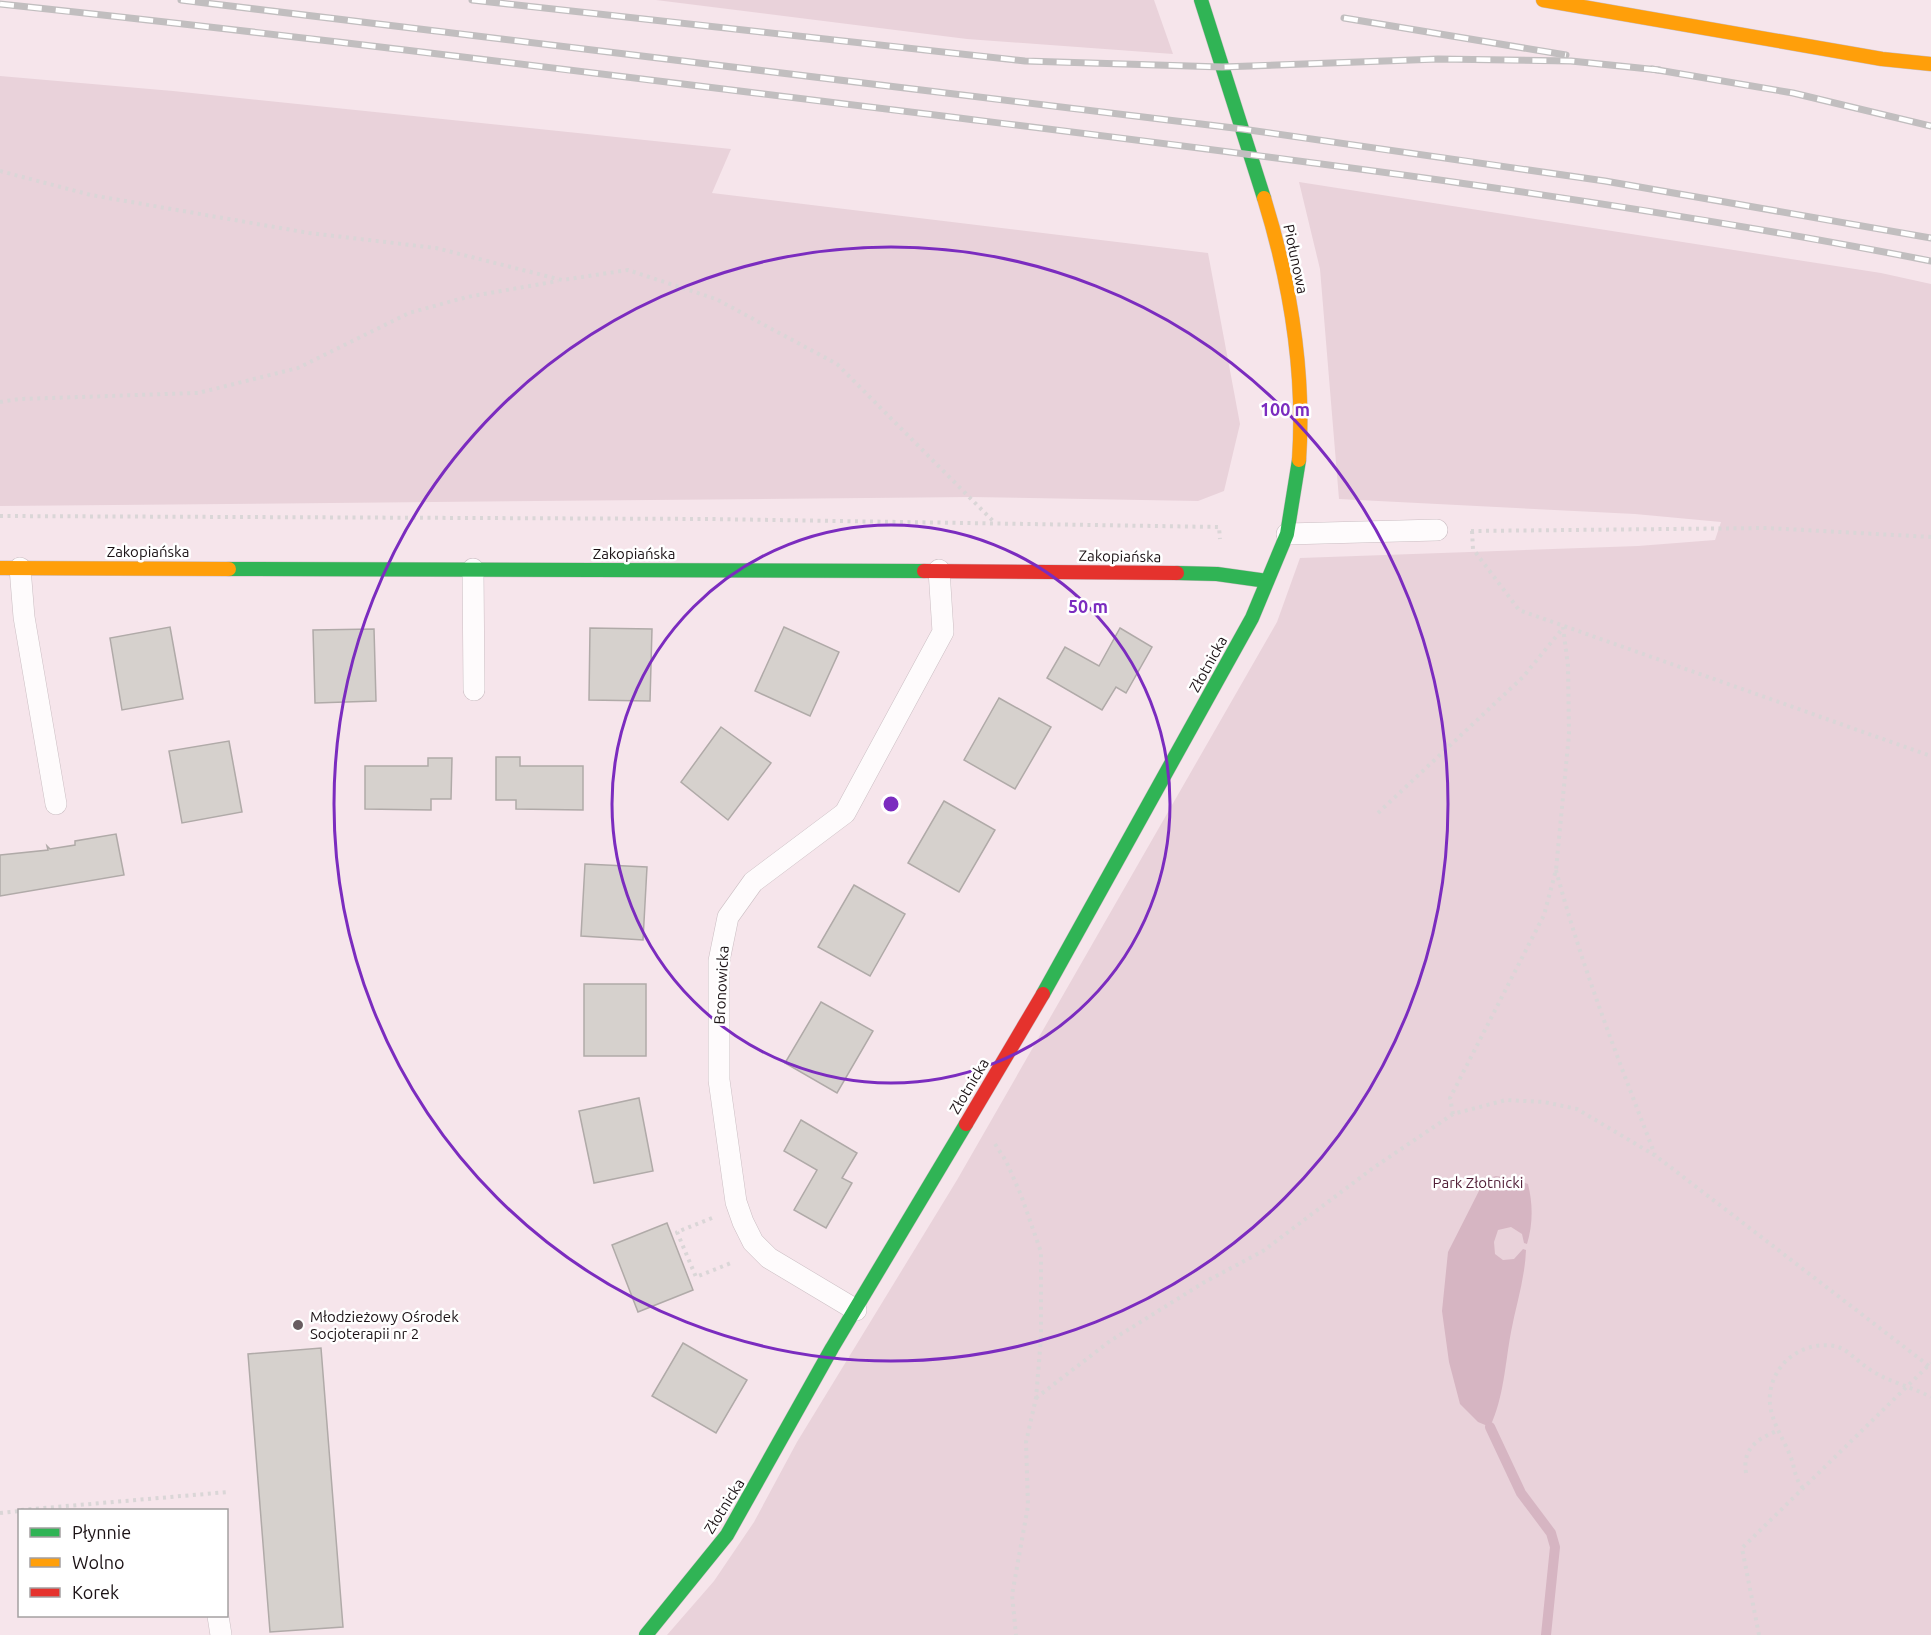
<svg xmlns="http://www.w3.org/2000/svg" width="1931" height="1635" font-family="Ubuntu,sans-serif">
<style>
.green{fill:#e9d2da}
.water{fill:#d6b5c2}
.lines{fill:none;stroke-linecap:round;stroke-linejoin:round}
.stream{stroke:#d6b5c2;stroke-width:10}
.building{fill:#d6d1cd;stroke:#b0aaa8;stroke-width:1.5}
.lane-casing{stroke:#cbbec3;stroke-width:22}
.fast-casing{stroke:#cbbec3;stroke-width:15}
.slow-casing{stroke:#cbbec3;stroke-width:15}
.jam-casing{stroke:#cbbec3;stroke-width:15}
.path{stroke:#dad6d7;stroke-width:4;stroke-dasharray:3 4.5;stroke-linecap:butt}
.lane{stroke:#fefbfc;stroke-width:21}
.fast{stroke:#30b455;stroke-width:14}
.slow{stroke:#ff9f0a;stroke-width:14}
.jam{stroke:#e5322d;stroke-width:14}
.rail-casing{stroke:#c1bebf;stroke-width:7}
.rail{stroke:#fff;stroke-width:4.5;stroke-dasharray:14;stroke-linecap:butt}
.ring{fill:none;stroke:#7b2cbf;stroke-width:3}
.poi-dot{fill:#685c60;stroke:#fff;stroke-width:2}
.labels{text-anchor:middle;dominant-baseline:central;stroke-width:5;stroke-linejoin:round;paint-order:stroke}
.street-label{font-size:15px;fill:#1b1215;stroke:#fff}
.park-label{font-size:15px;fill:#511e37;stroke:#fff}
.poi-label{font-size:15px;fill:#1b1215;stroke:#fff;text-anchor:start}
.centre{fill:#7b2cbf;stroke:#fff;stroke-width:3}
.ring-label{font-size:18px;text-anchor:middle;font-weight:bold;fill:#7b2cbf;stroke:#fff;stroke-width:5;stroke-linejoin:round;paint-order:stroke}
</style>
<rect width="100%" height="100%" fill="#f6e5eb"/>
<g class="green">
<polygon points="656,0 1154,0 1173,54 967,39"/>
<polygon points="0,76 173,91 731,149 712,193 1208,253 1240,424 1224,491 1198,501 971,497 0,506"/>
<polygon points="1299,182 1881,273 1931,284 1931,1635 667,1635 714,1581 754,1522 797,1442 957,1180 1277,622 1300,558 1638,546 1715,540 1721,522 1635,514 1339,499 1320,269"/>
</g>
<path class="water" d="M1496,1176L1515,1179L1528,1184C1533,1204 1533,1224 1527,1244L1524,1243L1522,1234L1511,1227L1498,1230L1494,1242L1495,1254L1503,1260L1514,1259L1523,1249L1526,1250C1525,1278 1516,1305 1511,1332C1505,1364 1504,1397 1490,1427L1478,1422L1460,1404L1449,1362L1442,1311L1448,1252L1485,1179Z"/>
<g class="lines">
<polyline class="stream" points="1490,1427 1521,1493 1551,1533 1555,1547 1546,1635"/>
</g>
<g class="building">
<polygon points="170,627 183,699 122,710 110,638"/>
<polygon points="784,627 839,652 810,716 755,691"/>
<polygon points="590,628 652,629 650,701 589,700"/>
<polygon points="1120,628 1152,647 1126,693 1116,687 1102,710 1047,678 1065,647 1099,666"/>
<polygon points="374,629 376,701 315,703 313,630"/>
<polygon points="999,698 1051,727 1015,789 964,760"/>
<polygon points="721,727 771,763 728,820 681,782"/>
<polygon points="229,741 242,812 182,823 169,751"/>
<polygon points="496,757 520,757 520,766 583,766 583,810 516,809 516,800 496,800"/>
<polygon points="428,758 452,758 451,799 431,799 431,810 365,809 365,766 428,766"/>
<polygon points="944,801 995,830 959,892 908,863"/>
<polygon points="116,834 124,875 0,896 0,855 48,850 47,846 50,849 75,845 75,841"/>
<polygon points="585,864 647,867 643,940 581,936"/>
<polygon points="854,885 905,914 870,976 818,947"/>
<rect x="584" y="984" width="62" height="72"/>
<polygon points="821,1002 873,1031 837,1093 785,1063"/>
<polygon points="639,1098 653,1171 594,1183 579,1111"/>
<polygon points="801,1120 857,1153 842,1178 852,1183 826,1228 794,1210 817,1170 784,1151"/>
<polygon points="667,1223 693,1290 638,1312 612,1245"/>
<polygon points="683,1343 747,1380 716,1433 652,1396"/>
<polygon points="321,1348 343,1627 270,1632 248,1354"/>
</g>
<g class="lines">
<g class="lane-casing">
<g id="lane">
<polyline points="1287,534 1437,530"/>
<polyline points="20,568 24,617 56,804"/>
<polyline points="473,569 474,690"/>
<polyline points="856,1310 769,1258 753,1242 743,1222 736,1202 719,1080 719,961 728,917 753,882 845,813 943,632 939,570"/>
<polyline points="218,1616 221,1635"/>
</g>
</g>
<g class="fast-casing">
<g id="fast">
<polyline points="1201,0 1264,198"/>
<polyline points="229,569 924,571"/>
<polyline points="1177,573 1217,574 1267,581"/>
<polyline points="1043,994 1252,618 1287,534 1299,460"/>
<polyline points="646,1635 727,1535 832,1348 966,1124"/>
</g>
</g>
<g class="slow-casing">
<g id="slow">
<polyline points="1543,0 1882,59 1931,64"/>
<path d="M1264,198C1290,282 1305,372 1299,460"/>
<polyline points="0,568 229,569"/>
</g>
</g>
<g class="jam-casing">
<g id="jam">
<polyline points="924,571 1177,573"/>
<polyline points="966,1124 1043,994"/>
</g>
</g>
<g class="path">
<polyline points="0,171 91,195 309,233 436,248 562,280 628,270 716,299 837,364 995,523"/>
<polyline points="0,402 19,399 198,393 298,368 409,313 467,297 558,281"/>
<polyline points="0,516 711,519 1219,527 1220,539"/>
<polyline points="1471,531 1767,528 1931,537"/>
<polyline points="1472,531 1473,549 1519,610 1931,756"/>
<polyline points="1378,813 1523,677 1563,628"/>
<path d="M1556,870C1582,968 1619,1061 1655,1155"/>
<polyline points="1453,1114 1450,1098 1544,915 1556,870 1569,734 1568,666 1563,627"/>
<polyline points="995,1144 1006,1161 1021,1195 1041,1252 1041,1338 1036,1398 1026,1442 1028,1506 1012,1595 1016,1635"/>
<polyline points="712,1218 677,1232 696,1277 731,1263"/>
<polyline points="1036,1398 1110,1341 1203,1283 1263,1251 1373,1168 1453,1114 1506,1100 1544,1102 1577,1109 1656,1156 1929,1366"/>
<path d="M1746,1473C1742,1449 1757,1439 1777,1431"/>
<path d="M1803,1488C1794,1478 1795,1467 1790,1455C1783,1438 1772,1423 1770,1404C1767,1368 1799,1340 1835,1346C1847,1349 1855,1359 1865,1366C1884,1381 1910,1386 1931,1397"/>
<polyline points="21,1510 228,1492"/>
<polyline points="0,1513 20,1511"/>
<polyline points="1759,1635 1742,1548 1931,1363"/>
</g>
<use href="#lane" class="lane"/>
<use href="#fast" class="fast"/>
<use href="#slow" class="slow"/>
<use href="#jam" class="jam"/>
<g class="rail-casing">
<g id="rail">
<polyline points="181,0 1242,129 1605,181 1931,238"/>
<polyline points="472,0 1025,61 1222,67 1438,59 1571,61 1659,70"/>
<path d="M0,4C315,37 629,78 943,116C1273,157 1604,197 1931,261"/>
<polyline points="1344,18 1566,55"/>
<polyline points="1652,69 1793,93 1931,126"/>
</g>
</g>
<use href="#rail" class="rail"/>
</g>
<g class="ring">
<circle cx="891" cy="804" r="279"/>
<circle cx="891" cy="804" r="557"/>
</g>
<circle class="poi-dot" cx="298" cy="1325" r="6"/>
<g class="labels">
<g class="street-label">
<text transform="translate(1296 259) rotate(78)">Piołunowa</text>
<text x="148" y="551">Zakopiańska</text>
<text x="634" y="553">Zakopiańska</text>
<text transform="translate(1120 556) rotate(1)">Zakopiańska</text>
<text transform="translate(1208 664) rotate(-61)">Złotnicka</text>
<text transform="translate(721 985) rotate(-87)">Bronowicka</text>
<text transform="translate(969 1086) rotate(-59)">Złotnicka</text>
<text transform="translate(724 1506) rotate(-58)">Złotnicka</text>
</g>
<g class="park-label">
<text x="1478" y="1182">Park Złotnicki</text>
</g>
<g class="poi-label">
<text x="310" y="1316">Młodzieżowy Ośrodek<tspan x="310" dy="17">Socjoterapii nr 2</tspan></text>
</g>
</g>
<circle cx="891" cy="804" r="9" class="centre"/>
<g class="ring-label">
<text x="1285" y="416">100 m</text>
<text x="1088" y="613">50 m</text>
</g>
<rect x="18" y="1509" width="210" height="108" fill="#ffffff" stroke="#a4a0a1" stroke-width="1.5"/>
<rect x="30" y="1528" width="30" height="9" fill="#30b455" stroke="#a4a0a1" stroke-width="1.5"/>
<text x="72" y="1539" font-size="18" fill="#1b1215">Płynnie</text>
<rect x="30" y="1558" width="30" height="9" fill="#ff9f0a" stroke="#a4a0a1" stroke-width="1.5"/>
<text x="72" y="1569" font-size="18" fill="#1b1215">Wolno</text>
<rect x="30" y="1588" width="30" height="9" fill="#e5322d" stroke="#a4a0a1" stroke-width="1.5"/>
<text x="72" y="1599" font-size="18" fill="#1b1215">Korek</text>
</svg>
